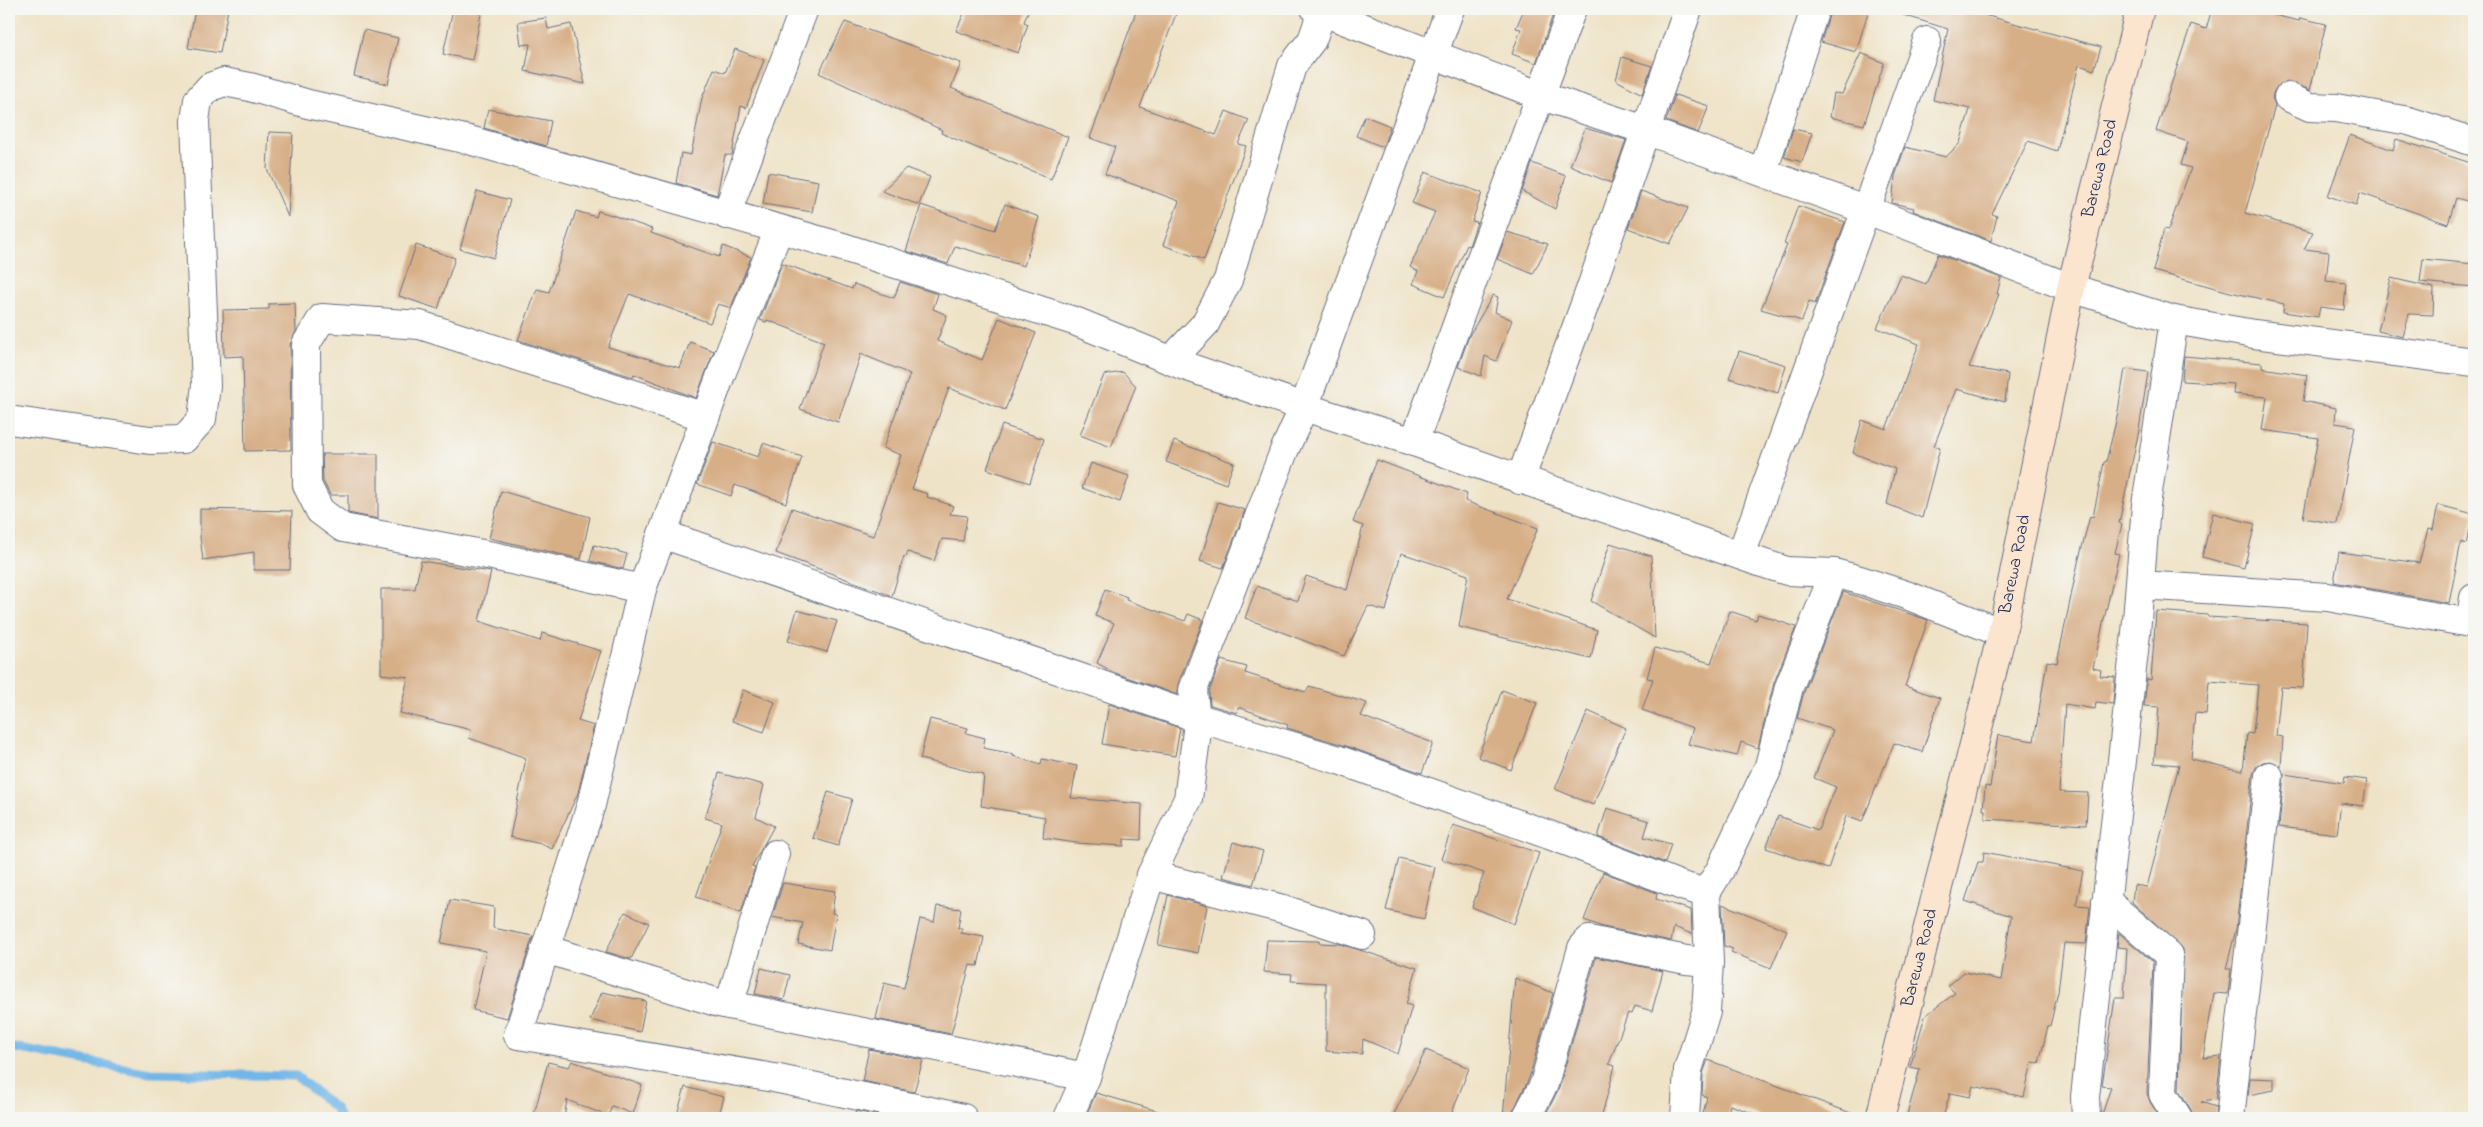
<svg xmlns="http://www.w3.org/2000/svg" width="2483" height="1127" font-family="'Indie Flower',sans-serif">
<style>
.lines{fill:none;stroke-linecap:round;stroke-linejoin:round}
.stream{stroke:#71b6e7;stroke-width:9}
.building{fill:#d7af87;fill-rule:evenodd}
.street-casing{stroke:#656e83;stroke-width:30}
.secondary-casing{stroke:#656e83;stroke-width:30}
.street{stroke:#fff;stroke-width:28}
.secondary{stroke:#fce5cf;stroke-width:28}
.labels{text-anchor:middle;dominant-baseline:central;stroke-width:4;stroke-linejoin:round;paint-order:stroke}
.street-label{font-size:18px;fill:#1b2f5e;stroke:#f6f6f2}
</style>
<rect width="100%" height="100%" fill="#f6f6f2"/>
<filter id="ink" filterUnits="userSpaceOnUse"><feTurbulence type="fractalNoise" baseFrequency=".02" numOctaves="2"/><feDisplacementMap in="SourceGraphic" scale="10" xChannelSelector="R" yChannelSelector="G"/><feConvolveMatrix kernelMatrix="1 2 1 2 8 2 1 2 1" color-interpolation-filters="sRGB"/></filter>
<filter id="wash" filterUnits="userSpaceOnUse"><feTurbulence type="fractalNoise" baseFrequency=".0096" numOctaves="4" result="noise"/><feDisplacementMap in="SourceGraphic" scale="20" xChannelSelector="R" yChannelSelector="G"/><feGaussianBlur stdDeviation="1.12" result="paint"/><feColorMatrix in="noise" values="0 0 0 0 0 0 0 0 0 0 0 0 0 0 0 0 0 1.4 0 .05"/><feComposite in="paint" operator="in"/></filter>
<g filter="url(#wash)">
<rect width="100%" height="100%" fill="#efe3c7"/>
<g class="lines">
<polyline class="stream" points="9,1047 150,1073 296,1076 336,1109 340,1118"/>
</g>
<g id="blocks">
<g class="building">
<polygon points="195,9 228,9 220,53 188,48"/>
<polygon points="453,9 482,9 472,60 443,54"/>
<polygon points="966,9 1029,9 1024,22 1028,24 1018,53 956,31"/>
<polygon points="1137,9 1178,9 1140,107 1216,135 1226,111 1249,120 1238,144 1246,146 1204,260 1163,245 1179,201 1105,174 1115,147 1090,138"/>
<polygon points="1524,9 1555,9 1536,63 1512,54 1521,29 1516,28"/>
<polygon points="1831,9 1869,9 1856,52 1821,42"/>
<polygon points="1901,9 1978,9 1977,13 2101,47 2094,70 2079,65 2057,151 2028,141 1992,214 1997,216 1991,241 1913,211 1914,208 1892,203 1895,176 1905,147 1946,157 1960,143 1970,109 1933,100 1948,29 1900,14"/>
<polygon points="2212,9 2248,9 2299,21 2300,18 2326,24 2310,90 2287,81 2279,85 2274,91 2272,98 2275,106 2245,213 2313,232 2304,249 2329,252 2326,281 2346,283 2344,310 2320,307 2318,317 2283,312 2284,304 2230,292 2153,271 2164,229 2168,230 2191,168 2181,165 2188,142 2156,131 2191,24 2206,29"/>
<polygon points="546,18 548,29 571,24 585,84 525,71 530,44 521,45 518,22"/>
<polygon points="845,22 961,63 951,88 1068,137 1051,179 941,133 942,130 819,73"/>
<polygon points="364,30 398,38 388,84 354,76"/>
<polygon points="735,49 764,60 746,108 741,106 732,155 725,155 717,195 676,183 681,153 691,155 702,98 714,69 725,73"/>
<polygon points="1861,53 1884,63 1864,125 1830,117 1834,93 1842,94"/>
<polygon points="1622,57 1652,66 1642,94 1616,80"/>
<polygon points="1675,95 1709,106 1698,133 1666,121"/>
<polygon points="488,109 551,121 546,146 484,128"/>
<polygon points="1365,116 1390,126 1383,147 1356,136"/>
<polygon points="1585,128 1626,140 1611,183 1570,166"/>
<polygon points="1793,129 1812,133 1802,162 1784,157"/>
<polygon points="269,132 293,133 288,217 267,169"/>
<polygon points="2350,135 2393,150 2396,139 2474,164 2474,203 2456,198 2448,224 2360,193 2356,205 2328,196"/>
<polygon points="1532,163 1566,176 1555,209 1522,191"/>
<polygon points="906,168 930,177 919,205 882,191"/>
<polygon points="768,172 818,181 812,212 763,204"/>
<polygon points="1425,172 1482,193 1472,221 1477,222 1469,246 1467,245 1444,297 1413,284 1418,271 1410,267 1435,212 1412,203"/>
<polygon points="477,191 510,200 494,258 460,249"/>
<polygon points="1641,191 1688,208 1670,244 1628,228"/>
<polygon points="1005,204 1039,217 1024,266 955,246 948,264 906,251 921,205 995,230"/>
<polygon points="1798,206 1845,222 1815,304 1809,301 1802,321 1761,309 1787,245 1784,244"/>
<polygon points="576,211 596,217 598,211 612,215 652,229 651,233 719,257 723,246 751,257 731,308 718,304 710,323 629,294 608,347 680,368 690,342 714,351 696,398 634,374 633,377 518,340 537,289 549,292"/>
<polygon points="1507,232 1548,244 1533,274 1497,259"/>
<polygon points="416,245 455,258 438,309 399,296"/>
<polygon points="1938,254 2001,278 1997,294 1999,294 1969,367 2008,374 2005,402 1956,389 1934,446 1940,448 1922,518 1887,504 1895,469 1853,453 1862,420 1886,429 1919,344 1877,328 1901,275 1926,284"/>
<polygon points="2423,259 2474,264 2474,287 2420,282"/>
<polygon points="782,263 852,289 854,284 894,298 900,282 938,294 933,309 947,315 937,341 982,360 999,318 1036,333 1005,410 949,388 912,489 928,494 927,497 953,506 950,514 967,516 963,541 942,539 934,561 908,552 906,557 904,556 892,596 776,553 792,508 873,536 901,455 883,448 910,374 861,354 838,422 800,409 824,342 767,320 766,322 760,320"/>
<polygon points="2391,278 2434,288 2433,315 2409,314 2403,337 2378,331"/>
<polygon points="1493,295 1498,297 1495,312 1512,320 1496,361 1485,356 1481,376 1458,367 1469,336"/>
<polygon points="295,303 296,331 290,344 291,450 245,451 243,356 224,357 223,310 269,309 269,304"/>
<polygon points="1739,351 1786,365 1778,393 1729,378"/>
<polygon points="2184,356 2262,363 2262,368 2307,375 2303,401 2336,408 2335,423 2355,426 2337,524 2303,518 2318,438 2262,430 2267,397 2233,394 2234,384 2182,381"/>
<polygon points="2125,369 2148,372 2139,430 2119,523 2122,524 2115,553 2119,554 2093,668 2101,670 2100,676 2115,677 2113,704 2096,702 2095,709 2065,704 2059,792 2088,793 2086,825 1985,819 1985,810 1983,810 1985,786 1990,787 1998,735 2034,741 2047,661 2057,663 2078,563 2090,516 2093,517 2104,462 2106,462 2117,417"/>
<polygon points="1123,372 1136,386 1111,447 1080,435 1104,375"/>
<polygon points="1002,425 1044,439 1030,483 987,469"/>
<polygon points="1174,441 1234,463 1226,484 1166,462"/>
<polygon points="713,442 758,457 763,443 802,457 786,503 735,485 731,496 697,484"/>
<polygon points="322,454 378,454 378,519 348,513 348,495 330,495 323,481"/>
<polygon points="1377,460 1467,494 1465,501 1538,528 1507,599 1597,630 1591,659 1459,627 1468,575 1401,553 1386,611 1368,606 1344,656 1245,618 1257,586 1298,601 1306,576 1347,590 1363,526 1353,522"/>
<polygon points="1091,463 1129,476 1120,502 1082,488"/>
<polygon points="501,491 590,517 581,559 489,538"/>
<polygon points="1218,502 1245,510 1223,568 1200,561"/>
<polygon points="2438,505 2474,514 2466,544 2461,542 2449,603 2334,582 2339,552 2419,563 2428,529 2433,530"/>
<polygon points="200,509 292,511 290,570 254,570 254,552 203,560 200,537"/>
<polygon points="2213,513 2255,524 2244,568 2202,557"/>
<polygon points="1610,543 1651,556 1655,638 1591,601"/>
<polygon points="594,545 627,554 623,569 590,561"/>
<polygon points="421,561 491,572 479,621 540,641 542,633 601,651 578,721 594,726 578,793 552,849 541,844 510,837 526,758 469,738 472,730 400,713 408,677 381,674 381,589 415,589"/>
<polygon points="1105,589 1127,597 1126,600 1185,621 1188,614 1203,620 1178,684 1178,695 1115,673 1097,663 1114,623 1095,616"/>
<polygon points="1843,592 1928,620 1905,686 1940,698 1922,752 1894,743 1862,822 1846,816 1828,869 1766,848 1778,816 1818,830 1836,787 1814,778 1833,730 1797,718 1804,692"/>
<polygon points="797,610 837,621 827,652 788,641"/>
<polygon points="1730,611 1756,620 1758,614 1796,627 1774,683 1758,748 1741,742 1737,756 1688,744 1693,728 1642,710 1653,679 1647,678 1655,648 1711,663"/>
<path d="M2156,611L2208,615V617L2307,623L2303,688L2281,687L2276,736L2283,737L2281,767L2271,761L2263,762L2257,766L2253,774L2236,929L2226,969H2231L2228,994L2214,993L2203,1058L2221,1056L2216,1100L2201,1102L2216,1107L2215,1118H2194L2191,1110L2179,1090L2183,949L2132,902L2134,885L2147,887L2179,765L2154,763L2159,707L2144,706L2147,679L2151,680ZM2209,681L2258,685L2253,734L2247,733L2243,771L2191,759L2195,713L2206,714Z"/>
<polygon points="1221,660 1247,667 1245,673 1302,691 1306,692 1309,686 1367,703 1361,716 1433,743 1422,773 1343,745 1287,728 1288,725 1238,707 1237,713 1210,705 1209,692"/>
<polygon points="743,690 775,702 764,732 732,721"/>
<polygon points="1502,690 1537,703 1511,770 1478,757"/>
<polygon points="1109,704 1180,728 1175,756 1102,744"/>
<polygon points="1588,711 1626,728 1593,805 1555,789"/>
<polygon points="930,719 968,728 966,733 985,738 983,748 1014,754 1013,756 1041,765 1042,759 1077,766 1071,798 1142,804 1141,840 1124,839 1124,846 1076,843 1043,838 1045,817 981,806 984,775 920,759"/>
<polygon points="719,773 764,785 756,817 774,826 752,866 755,867 741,913 696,897 722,823 705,818"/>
<polygon points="2284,774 2344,783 2345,777 2367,780 2363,806 2341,803 2337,834 2279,827"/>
<polygon points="828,792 852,799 838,846 813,838"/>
<polygon points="1607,808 1649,821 1644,837 1671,844 1665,863 1598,837"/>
<polygon points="1453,825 1539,853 1514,924 1472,907 1484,873 1441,859"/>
<polygon points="1233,842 1263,851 1253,885 1223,877"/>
<polygon points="1984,852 2083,871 2076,905 2090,906 2086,944 2064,943 2058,992 2050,1026 2048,1026 2039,1063 2032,1062 2024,1097 1973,1086 1970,1097 1950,1093 1943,1118 1906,1118 1920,1069 1910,1067 1925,1016 1955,993 1948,986 1964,972 2001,980 2011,916 1965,901 1978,862 1983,862"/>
<polygon points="1399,858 1435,867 1424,919 1386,910"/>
<polygon points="1603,872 1657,893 1656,899 1691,910 1692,934 1674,927 1671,941 1603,927 1584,920"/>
<polygon points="783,883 835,891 832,913 836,914 830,950 798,944 803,923 772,917"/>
<polygon points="1168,895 1207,906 1198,953 1158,945"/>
<polygon points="450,900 494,907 493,928 533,936 507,1018 473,1010 486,951 441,943"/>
<polygon points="1722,904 1787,930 1771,968 1731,952 1733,949 1724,946"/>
<polygon points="937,906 961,909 958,928 962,928 961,933 984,937 978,966 970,965 951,1034 876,1019 884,983 904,988 920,919 934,922"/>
<polygon points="625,912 649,923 631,959 606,952"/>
<polygon points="2119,933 2153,962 2147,1093 2150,1102 2160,1118 2101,1118 2111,1087 2102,1086 2115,998 2124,998 2127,948 2117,947"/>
<polygon points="1267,940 1319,941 1319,943 1340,944 1417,968 1406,1004 1412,1006 1398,1054 1363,1039 1362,1054 1326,1051 1326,983 1291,981 1292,974 1264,972"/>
<polygon points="1596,957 1663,971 1652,1011 1635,1006 1632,1014 1628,1013 1609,1064 1615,1066 1601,1118 1544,1118 1559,1088"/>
<polygon points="761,968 790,975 784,1000 755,994"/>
<polygon points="1515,978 1553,993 1529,1078 1510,1118 1503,1118"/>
<polygon points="602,992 646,1001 640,1032 590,1020"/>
<polygon points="869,1049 923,1060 914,1092 862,1081"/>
<polygon points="1426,1050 1469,1068 1450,1118 1392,1118"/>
<polygon points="1708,1060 1859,1116 1858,1118 1766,1118 1730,1105 1727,1118 1702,1118 1707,1097 1702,1095 1703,1073"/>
<polygon points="572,1061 642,1085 633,1114 612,1106 608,1116 567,1100 564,1118 533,1118 548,1062 569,1067"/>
<polygon points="2250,1078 2274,1079 2274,1090 2248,1095"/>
<polygon points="685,1087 724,1097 718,1118 676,1118"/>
<polygon points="1096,1093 1161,1112 1160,1118 1085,1118"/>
<polygon points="856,1111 889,1118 854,1118"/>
</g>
</g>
</g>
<g filter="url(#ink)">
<use href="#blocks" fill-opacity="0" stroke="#656e83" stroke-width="1"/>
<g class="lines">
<g class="street-casing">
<g id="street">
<polyline points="1315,9 1539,95 1645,130 1867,210 2071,288 2174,320 2254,334 2474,362"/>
<polyline points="2288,97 2310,107 2336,108 2409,121 2474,142"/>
<polyline points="1763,172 1815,9"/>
<polyline points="726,215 804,9"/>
<polyline points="779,229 722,372 642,589 591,805 518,1035 774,1078 963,1118"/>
<polyline points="1172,359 1205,324 1228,280 1292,66 1312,40 1323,9"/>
<polyline points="9,420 150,440 184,439 202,419 206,385 195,121 198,100 210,87 224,82 250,87 308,104 469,140 846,248 1077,322 1182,365 1304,407 1414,442 1762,563 1787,571 1834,573 1860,580 1909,596 2002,633"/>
<polyline points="1414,442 1572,9"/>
<polyline points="1520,480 1589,293 1688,9"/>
<polyline points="662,534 1195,717 1339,760 1563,840 1682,886 1706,893"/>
<polyline points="1741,555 1927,41"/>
<polyline points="2140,585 2328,597 2470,623 2474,598"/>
<polyline points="642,589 493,556 343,528 320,511 307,485 306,344 322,318 420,325 705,417"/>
<polyline points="1151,875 1283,909 1362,935"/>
<polyline points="2106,901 2169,955 2163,1094 2178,1118"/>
<polyline points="545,949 719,1003 1086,1077"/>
<polyline points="729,1005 775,854"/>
<polyline points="1068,1118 1086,1077 1151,875 1188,799 1197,731 1193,690 1284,451 1304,407 1450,9"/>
<polyline points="1526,1118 1544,1084 1582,948 1589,940 1686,960 1709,962"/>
<polyline points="1685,1118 1688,1070 1706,1012 1709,962 1706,893 1720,870 1769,766 1789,687 1834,573"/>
<polyline points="2086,1118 2085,1097 2136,633 2146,505 2174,320"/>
<polyline points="2230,1118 2269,776"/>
</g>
</g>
<g class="secondary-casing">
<g id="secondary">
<path id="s1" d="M1880,1118L2002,633L2071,288L2140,9"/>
</g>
</g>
<use href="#street" class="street"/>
<use href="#secondary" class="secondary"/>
</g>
</g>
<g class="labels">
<g class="street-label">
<text stroke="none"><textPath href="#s1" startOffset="975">Barewa Road</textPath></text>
<text stroke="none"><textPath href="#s1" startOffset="570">Barewa Road</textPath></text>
<text stroke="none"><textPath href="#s1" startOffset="165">Barewa Road</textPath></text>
</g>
</g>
<rect width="2483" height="1127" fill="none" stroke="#f6f6f2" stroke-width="30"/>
</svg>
